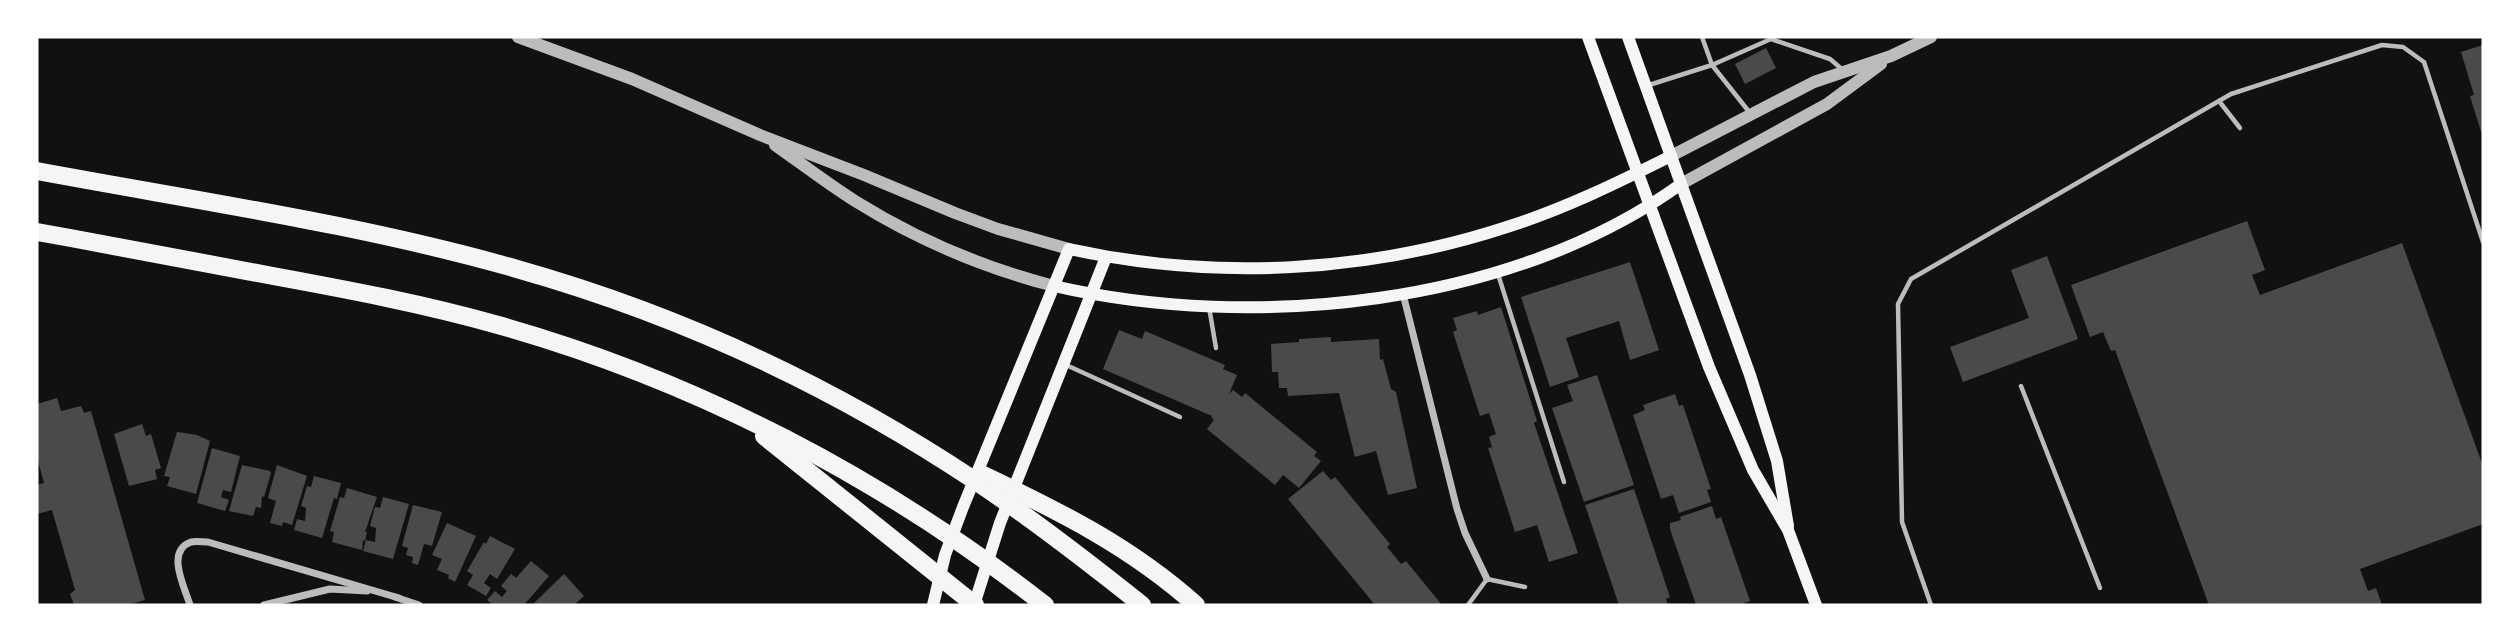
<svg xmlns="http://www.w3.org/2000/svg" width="2520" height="642" font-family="Cabin,sans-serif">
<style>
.building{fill:#4a4a4a}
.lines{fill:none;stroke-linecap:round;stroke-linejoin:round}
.service{stroke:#bcbcbc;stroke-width:4.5}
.minor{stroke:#bcbcbc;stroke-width:7}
.tertiary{stroke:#bcbcbc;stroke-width:12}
.secondary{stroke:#f5f5f5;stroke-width:12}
.motorway{stroke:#f5f5f5;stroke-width:18}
</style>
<rect width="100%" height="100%" fill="#111"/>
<g class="building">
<polygon points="2483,45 2483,138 2470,96 2474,95 2461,52"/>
<polygon points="1766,48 1776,68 1745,84 1735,64"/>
<polygon points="2247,221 2265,270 2252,275 2260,295 2402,243 2483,466 2483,524 2360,569 2368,591 2376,588 2382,605 2209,605 2115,350 2111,351 2103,332 2090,337 2071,285"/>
<polygon points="2047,256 2078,339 1963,382 1950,347 2029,318 2011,270"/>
<polygon points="1630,262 1659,350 1630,360 1619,321 1566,338 1579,377 1550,387 1521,297"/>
<polygon points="1501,307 1537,421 1534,423 1578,553 1549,562 1537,525 1515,532 1488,448 1492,447 1489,437 1496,434 1489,413 1480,416 1453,332 1457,330 1453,318 1477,311 1478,315"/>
<polygon points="1119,330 1142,339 1145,331 1225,365 1223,369 1237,375 1229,394 1233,390 1242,397 1245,393 1317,452 1314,456 1321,461 1299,488 1283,475 1275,485 1207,429 1214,420 1211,417 1212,416 1103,369"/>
<polygon points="1331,337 1331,342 1379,339 1380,360 1383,359 1391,389 1396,392 1417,488 1388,495 1376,451 1355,457 1339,393 1288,396 1287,388 1279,388 1278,372 1272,372 1271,344 1299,342 1299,339"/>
<polygon points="1597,375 1634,485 1584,502 1552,408 1573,401 1567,385"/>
<polygon points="1675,394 1679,406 1683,405 1711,489 1707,490 1711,502 1679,513 1673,495 1661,499 1633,415 1645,410 1643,405"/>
<polygon points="57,398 61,411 81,406 84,413 91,411 145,600 127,605 74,605 70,594 75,590 52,510 37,514 37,485 44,483 37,457 37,404"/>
<polygon points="142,424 146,436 151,434 161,468 155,470 157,479 129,486 114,434"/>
<polygon points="177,432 197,435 210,441 196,494 167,486 170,477 164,476"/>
<polygon points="212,448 240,456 231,492 223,490 221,497 229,500 225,511 197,503"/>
<polygon points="242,465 270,471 271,473 264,497 262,496 261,508 256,507 253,516 229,511"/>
<polygon points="277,465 307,476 292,525 283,522 282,526 270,523 276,501 268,498"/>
<polygon points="1323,471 1331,480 1335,477 1390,544 1387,547 1401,564 1406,561 1442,605 1375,605 1288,499"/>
<polygon points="314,476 341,483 337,499 334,498 322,538 294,530 297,519 305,521 306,508 301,506 307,486 311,487"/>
<polygon points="347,488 377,497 365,532 367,532 365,541 363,540 362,550 332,542 334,532 330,531 340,497 344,498"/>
<polygon points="1634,489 1670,597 1666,599 1668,605 1619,605 1585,505"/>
<polygon points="383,497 409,504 393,559 363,551 366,540 375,542 376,528 370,526 375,507 380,508"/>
<polygon points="413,505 442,512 432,546 424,544 418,565 412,563 413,557 406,555 408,548 402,546"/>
<polygon points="1712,506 1716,519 1721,517 1750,601 1744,603 1745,605 1696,605 1670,529 1670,523 1681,520 1680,517"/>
<polygon points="447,523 476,536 455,582 448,578 449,575 437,570 442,559 432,555"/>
<polygon points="490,536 515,549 497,579 490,574 484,583 491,588 486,596 467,585 473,575 467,571 484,542 486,544"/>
<polygon points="531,561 549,576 524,605 493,605 487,600 495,591 502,597 507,591 501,586 511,574 516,578"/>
<polygon points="564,574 584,596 574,605 536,605 534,603"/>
</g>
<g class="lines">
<g class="service">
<polyline points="1702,37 1712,65 1771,39 1830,59 1844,71"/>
<polyline points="1646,86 1712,65 1750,113"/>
<polyline points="2219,101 2240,128"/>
<polyline points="1497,271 1564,482"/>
<polyline points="1209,307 1216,348"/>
<polyline points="1064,364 1180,417"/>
<polyline points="2021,386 2100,588"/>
<polyline points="1468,605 1487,579 1525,587"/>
<polyline points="1931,605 1902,522 1898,304 1911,279 2231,94 2382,45 2403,47 2424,62 2483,242"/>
</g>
<g class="minor">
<polyline points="1403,294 1457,509 1465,533 1487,579"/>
<polyline points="395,597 419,605"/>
<path d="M190,605C185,588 165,551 191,542C195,541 203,542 208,542L399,598"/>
<polyline points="264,605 330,589 367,591"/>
</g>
<g class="tertiary">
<polyline points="518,37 632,79 760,135 864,175 955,213 998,229 1069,249"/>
<path d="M775,145C802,164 828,184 855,201C916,239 984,268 1054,286"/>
<polyline points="1671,156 1814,82 1891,56 1931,37"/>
<polyline points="1681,184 1827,104 1881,64"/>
</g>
<g class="secondary">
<polyline points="1588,37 1709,367 1753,470 1788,530 1816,605"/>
<polyline points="1628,37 1750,375 1777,461 1788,526"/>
<path d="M1054,286C1253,332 1512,306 1681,184"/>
<path d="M933,605L945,555L963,507L1069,249C1215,281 1368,273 1510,226C1566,208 1619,182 1671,156"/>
<polyline points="974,605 1000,523 1106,257"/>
</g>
<g class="motorway">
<path d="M37,171C197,201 360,224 517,269C680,315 836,388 977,482C1034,520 1088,562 1142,605"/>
<path d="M37,232C116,246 195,261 273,276C349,290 424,304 498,325C697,381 882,478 1045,605"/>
<polyline points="764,436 975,605"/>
<path d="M983,475C1061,512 1131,547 1196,605"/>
</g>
</g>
<rect width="2520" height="642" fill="none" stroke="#ffffff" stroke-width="77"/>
</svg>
